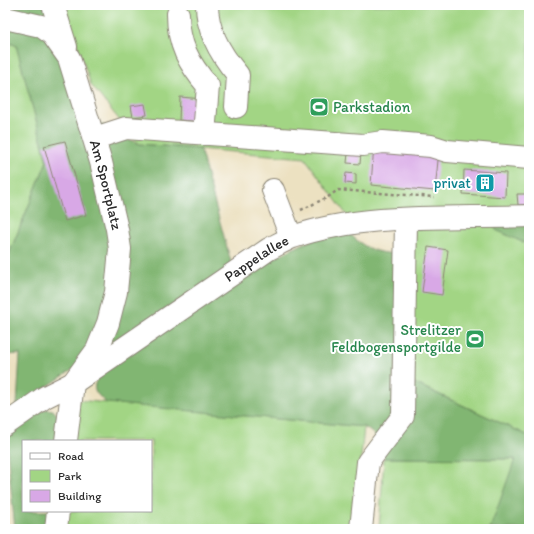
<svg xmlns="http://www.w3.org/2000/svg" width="534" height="534" font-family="Itim,sans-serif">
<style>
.green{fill:#a2d584;stroke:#668058}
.forest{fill:#81b672;stroke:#56704e}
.building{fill:#d8a8e6}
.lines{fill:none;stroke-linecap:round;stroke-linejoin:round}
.minor-casing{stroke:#8c8676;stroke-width:24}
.path{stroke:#8c8676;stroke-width:2.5;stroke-dasharray:3 3;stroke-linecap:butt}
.minor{stroke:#fff;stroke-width:22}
.labels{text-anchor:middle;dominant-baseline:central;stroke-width:4;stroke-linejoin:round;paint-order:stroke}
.leisure-label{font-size:15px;fill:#27864d;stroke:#fff;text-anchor:start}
.culture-label{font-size:15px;fill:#0d838f;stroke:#fff;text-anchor:end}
.street-label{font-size:15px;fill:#2b2b2b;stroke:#fff}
</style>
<rect width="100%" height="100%" fill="#fff"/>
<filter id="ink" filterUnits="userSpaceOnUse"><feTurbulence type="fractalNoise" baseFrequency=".025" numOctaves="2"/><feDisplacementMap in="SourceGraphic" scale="8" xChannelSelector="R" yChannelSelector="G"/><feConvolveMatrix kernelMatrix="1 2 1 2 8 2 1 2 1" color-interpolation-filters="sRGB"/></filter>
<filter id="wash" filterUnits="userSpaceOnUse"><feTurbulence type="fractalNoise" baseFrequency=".012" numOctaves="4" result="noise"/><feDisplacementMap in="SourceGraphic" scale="16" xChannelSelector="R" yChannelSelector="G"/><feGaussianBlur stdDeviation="0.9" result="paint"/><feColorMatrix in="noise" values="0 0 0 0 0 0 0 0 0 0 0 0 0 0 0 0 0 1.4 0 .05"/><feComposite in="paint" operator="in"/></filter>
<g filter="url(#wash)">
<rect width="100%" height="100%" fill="#ece1c1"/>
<g class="green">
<polygon points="64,5 529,5 529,209 349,218 305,158 139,144 91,85"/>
<polygon points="5,42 16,45 47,161 5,264"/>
<polygon points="494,224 496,230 529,245 529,436 408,380 414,229"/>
<polygon points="77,400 364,427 354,529 63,529 65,511 151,511 151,441 72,441"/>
<polygon points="384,458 516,459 490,529 379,529"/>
</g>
<g class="forest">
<polygon points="5,5 47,5 78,112 139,144 200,149 232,266 17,406 20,354 5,355 5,264 47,161 16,45 5,42"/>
<polygon points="529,223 529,245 496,230 494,224"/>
<path d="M346,231C366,248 370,252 397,254L401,377L529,436V529H490L515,459L384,458C382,443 377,435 364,427L107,403C90,390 92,385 104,369C169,325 241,270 314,239C324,235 336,233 346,231Z"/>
<polygon points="46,409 53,410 58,416 59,441 23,441 23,511 50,511 48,529 15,529 6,439 9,431"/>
</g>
<g id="blocks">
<g class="building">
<polygon points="180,97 204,99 202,122 179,120"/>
<polygon points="145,104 147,115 133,117 131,106"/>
<polygon points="65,141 86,215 65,221 44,146"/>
<polygon points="374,145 439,150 435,191 371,185"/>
<polygon points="348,153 361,154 360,164 347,163"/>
<polygon points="464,170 506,173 505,197 463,194"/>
<polygon points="346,173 356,174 356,184 345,183"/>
<polygon points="517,194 529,194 529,204 518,205"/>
<polygon points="428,247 448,250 442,295 422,292"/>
</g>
</g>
</g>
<g filter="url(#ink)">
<use href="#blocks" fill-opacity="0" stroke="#8c8676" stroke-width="1"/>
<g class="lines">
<g class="minor-casing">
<g id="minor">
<polyline points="53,5 66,47"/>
<path d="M207,5C207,32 221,55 238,75L236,107"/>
<path d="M178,14C178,44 189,64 208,86L204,134"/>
<path id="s1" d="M5,18L41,26L52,34L69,58L101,162L117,229L120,249L116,292L108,323L97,350L73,383L66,441"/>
<polyline points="95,138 126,128 363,145 383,142 431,146 447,151 529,158"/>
<polyline points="273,190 291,237"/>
<path id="s2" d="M5,425L45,397L73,383L269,249C277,245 285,240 293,237C366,212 452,219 529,216"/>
<polyline points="56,529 58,511"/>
<polyline points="361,529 368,462 403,416 406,219"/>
</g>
</g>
<polyline class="path" points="301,210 328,197 338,190 434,197"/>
<use href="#minor" class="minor"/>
</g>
</g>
<defs>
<g id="stadium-square" transform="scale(1)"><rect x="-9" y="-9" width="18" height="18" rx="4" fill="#2e9e5b" stroke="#fff"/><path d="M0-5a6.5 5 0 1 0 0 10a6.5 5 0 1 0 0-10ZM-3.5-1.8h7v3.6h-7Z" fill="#fff"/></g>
<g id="building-square" transform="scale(1)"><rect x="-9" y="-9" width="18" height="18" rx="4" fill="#0f9aa8" stroke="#fff"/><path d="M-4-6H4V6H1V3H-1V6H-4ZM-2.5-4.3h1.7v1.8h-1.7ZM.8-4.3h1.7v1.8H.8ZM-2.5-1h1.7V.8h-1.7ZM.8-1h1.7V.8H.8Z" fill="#fff"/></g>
</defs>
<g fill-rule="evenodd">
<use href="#stadium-square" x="319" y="107"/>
<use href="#building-square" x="485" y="183"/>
<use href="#stadium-square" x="475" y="339"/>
</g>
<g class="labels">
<g class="leisure-label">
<text x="333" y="107">Parkstadion</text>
<text x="461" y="330" text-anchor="end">Strelitzer<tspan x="461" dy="17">Feldbogensportgilde</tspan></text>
</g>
<g class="culture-label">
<text x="471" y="183">privat</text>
</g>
<g class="street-label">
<text stroke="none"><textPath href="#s1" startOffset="212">Am Sportplatz</textPath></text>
<text stroke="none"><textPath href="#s2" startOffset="302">Pappelallee</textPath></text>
</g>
</g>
<rect width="534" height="534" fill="none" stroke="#fff" stroke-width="20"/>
<rect x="22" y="440" width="130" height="72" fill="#ffffff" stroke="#aaaaaa"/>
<rect x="30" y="453" width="20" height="6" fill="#ffffff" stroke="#aaaaaa"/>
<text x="58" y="460" font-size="12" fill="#2b2b2b">Road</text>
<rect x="30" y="470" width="20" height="12" fill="#a2d584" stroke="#aaaaaa"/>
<text x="58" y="480" font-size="12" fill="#2b2b2b">Park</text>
<rect x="30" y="490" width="20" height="12" fill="#d8a8e6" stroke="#aaaaaa"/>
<text x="58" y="500" font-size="12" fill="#2b2b2b">Building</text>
</svg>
